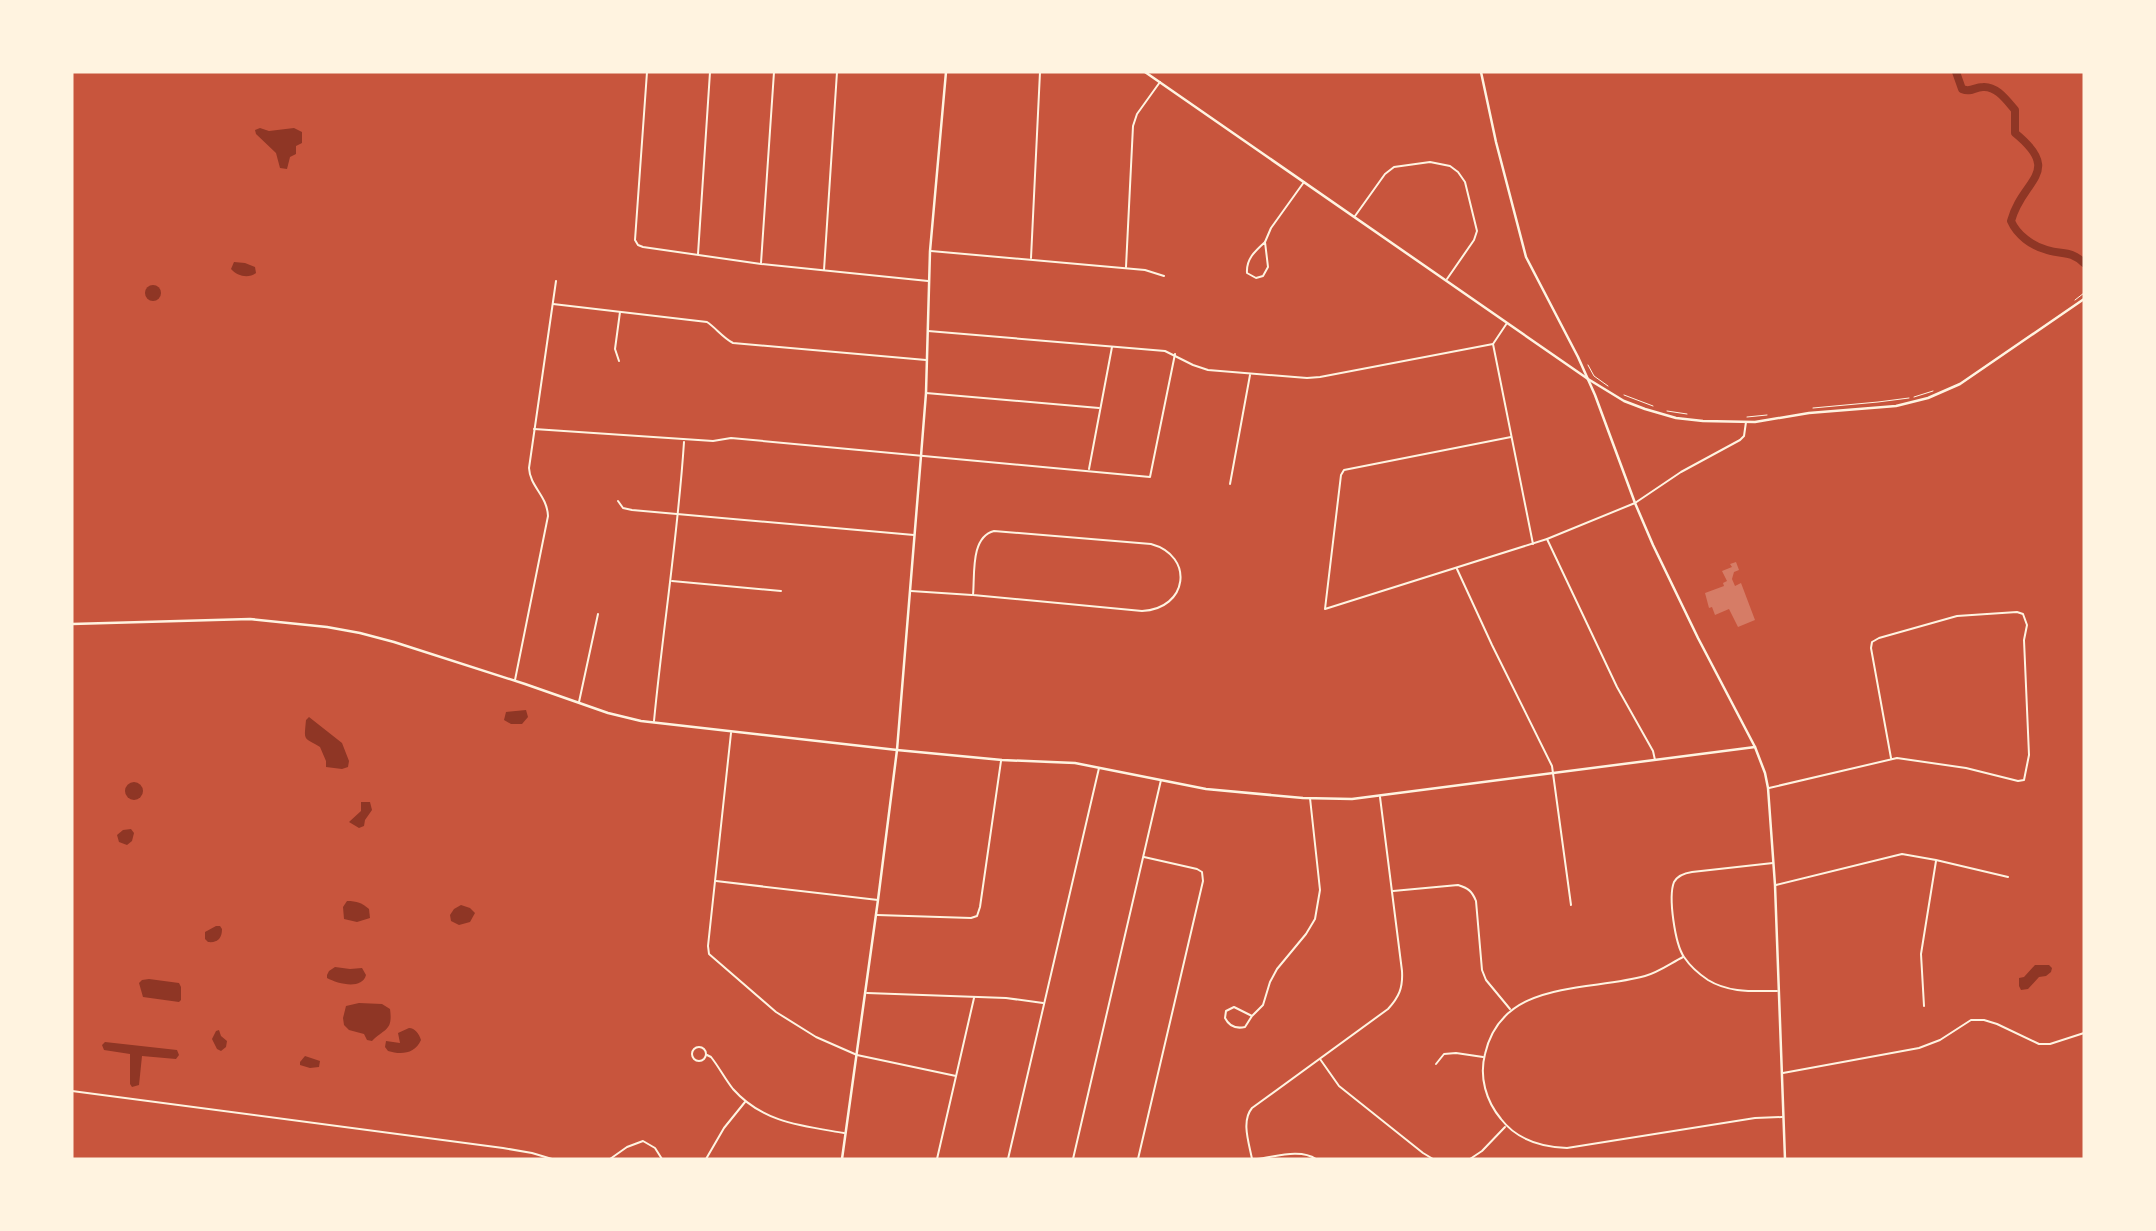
<svg xmlns="http://www.w3.org/2000/svg" width="2156" height="1231" font-family="Lato,sans-serif">
<style>
.water{fill:#8f3625}
.lines{fill:none;stroke-linecap:round;stroke-linejoin:round}
.river{stroke:#8f3625;stroke-width:8}
.building{fill:#d67c66}
.path{stroke:#fff3e0;stroke-width:1}
.minor{stroke:#fff3e0;stroke-width:2}
.tertiary{stroke:#fff3e0;stroke-width:2.5}
.secondary{stroke:#fff3e0;stroke-width:2.5}
</style>
<rect width="100%" height="100%" fill="#c8553d"/>
<g class="water">
<polygon points="260,128 269,131 294,128 302,132 302,143 296,146 296,154 290,157 287,169 280,168 276,153 256,134 255,130"/>
<path d="M234,262L245,263L255,267L256,273C248,279 237,276 231,269Z"/>
<circle cx="153" cy="293" r="8"/>
<polygon points="526,710 528,717 522,724 511,724 504,720 506,712"/>
<path d="M309,717L342,743L349,761L348,767L342,769L326,767V761L320,747C303,737 304,742 306,720Z"/>
<circle cx="134" cy="791" r="9"/>
<polygon points="361,802 370,802 372,810 365,820 364,826 359,828 349,822 361,811"/>
<polygon points="131,829 134,833 132,841 127,845 119,842 117,835 123,830"/>
<path d="M347,901C357,901 362,903 369,909L370,918L357,922L344,919L343,907Z"/>
<polygon points="461,905 470,908 475,913 470,922 459,925 451,921 450,915 454,909"/>
<path d="M216,926H220L222,929C222,939 217,943 208,942L205,939V932Z"/>
<polygon points="2035,965 2049,965 2052,968 2051,972 2046,976 2039,977 2028,989 2021,990 2019,986 2019,978 2024,977"/>
<path d="M335,967L350,969L362,968L366,975C362,990 338,984 327,978V975L329,971Z"/>
<polygon points="149,979 179,983 181,987 181,1000 179,1002 143,997 139,983 142,980"/>
<path d="M359,1003L382,1004L390,1009C393,1031 385,1028 372,1041L367,1040L364,1034L349,1030L344,1025L343,1018L346,1006Z"/>
<path d="M409,1028C415,1028 419,1034 421,1040C415,1054 401,1055 388,1051L385,1047L386,1041L400,1043L398,1033Z"/>
<polygon points="219,1030 221,1036 227,1041 226,1047 221,1051 217,1049 212,1039 216,1031"/>
<polygon points="105,1042 177,1050 179,1055 176,1059 142,1056 139,1085 132,1087 130,1084 130,1054 104,1050 102,1045"/>
<polygon points="305,1056 320,1061 319,1067 310,1068 300,1065 300,1062"/>
</g>
<g class="lines">
<path class="river" d="M1956,72L1962,89C1971,93 1974,87 1983,87C1997,86 2007,101 2015,110V133C2064,173 2022,179 2011,221C2017,235 2032,246 2047,250C2063,255 2070,250 2084,263"/>
</g>
<polygon class="building" points="1736,562 1739,570 1734,572 1732,579 1735,586 1741,583 1755,620 1738,627 1729,609 1715,615 1712,607 1709,608 1705,593 1724,586 1723,583 1727,581 1722,571 1732,567 1730,564"/>
<g class="lines">
<g class="path">
<polyline points="2075,300 2084,293"/>
<polyline points="1588,365 1594,376 1608,386"/>
<polyline points="1624,395 1653,406"/>
<polyline points="1914,397 1933,391"/>
<polyline points="1813,408 1878,402 1909,398"/>
<polyline points="1667,411 1687,414"/>
<polyline points="1747,417 1767,415"/>
</g>
<g class="minor">
<polyline points="647,72 635,240 638,245 643,247 761,264 928,281"/>
<polyline points="1355,216 1385,174 1394,167 1430,162 1450,166 1458,172 1465,182 1477,231 1474,240 1447,279"/>
<path d="M1265,242L1268,267L1263,276L1256,278L1247,273C1246,259 1255,251 1265,242Z"/>
<polyline points="1265,242 1271,228 1304,182"/>
<polyline points="931,251 1145,270 1164,276"/>
<polyline points="698,254 710,72"/>
<polyline points="1031,258 1040,72"/>
<polyline points="761,263 774,72"/>
<polyline points="1126,267 1133,126 1137,114 1160,82"/>
<polyline points="824,270 837,72"/>
<path d="M553,304L707,322C716,328 722,337 733,343L926,360"/>
<polyline points="1507,323 1493,344 1533,544"/>
<polyline points="928,331 1165,351 1193,365 1208,370 1307,378 1320,377 1493,344"/>
<polyline points="619,361 615,349 620,312"/>
<polyline points="926,393 1099,408"/>
<polyline points="534,429 713,441 731,438 1150,477 1175,354"/>
<polyline points="1511,437 1344,470 1341,475 1325,609 1547,539 1635,503 1681,472 1740,440 1744,436 1746,422"/>
<polyline points="1089,469 1112,347"/>
<polyline points="1230,484 1250,375"/>
<polyline points="618,501 623,508 632,510 914,535"/>
<path d="M994,531L1151,544C1195,556 1188,609 1142,611L973,595C975,576 970,537 994,531Z"/>
<polyline points="1547,539 1617,687 1653,751 1655,760"/>
<polyline points="1457,569 1492,645 1552,766 1571,905"/>
<polyline points="672,581 781,591"/>
<polyline points="911,591 972,595"/>
<path d="M515,680L548,516C547,495 530,487 529,468L556,281"/>
<polyline points="579,702 598,614"/>
<path d="M654,721C663,628 678,535 684,442"/>
<polyline points="731,733 708,946 709,954 776,1012 816,1037 857,1055 956,1076"/>
<polyline points="1769,788 1897,758 1966,768 2018,781 2024,780 2029,755 2024,640 2027,625 2023,614 2017,612 1957,616 1879,638 1872,642 1871,648 1891,758"/>
<path d="M1773,863L1692,872C1685,873 1678,875 1674,882C1668,897 1675,944 1684,957C1690,966 1699,974 1708,980C1729,993 1753,991 1777,991"/>
<polyline points="716,881 878,900"/>
<polyline points="1776,885 1902,854 1936,860 2008,877"/>
<path d="M1393,891L1458,885C1468,888 1472,891 1476,901L1482,970L1486,980L1510,1009"/>
<polyline points="877,915 971,918 977,916 980,907 1001,761"/>
<path d="M1683,957C1671,963 1659,972 1645,976C1587,992 1502,979 1485,1054C1479,1077 1486,1101 1501,1119C1517,1140 1542,1147 1567,1148L1755,1118L1782,1117"/>
<polyline points="867,993 1006,998 1043,1003"/>
<polyline points="1924,1006 1921,954 1936,861"/>
<path d="M1252,1016L1245,1027C1236,1029 1229,1026 1225,1018L1226,1011L1234,1007L1252,1016L1263,1005L1270,982L1277,969L1306,934L1315,919L1320,890L1310,798"/>
<circle cx="699" cy="1054" r="7"/>
<path d="M707,1055L711,1057C719,1067 725,1079 733,1089C763,1123 803,1126 844,1133"/>
<polyline points="1320,1059 1339,1086 1423,1153 1433,1159"/>
<polyline points="1436,1064 1444,1054 1456,1053 1483,1057"/>
<polyline points="1783,1073 1919,1048 1940,1040 1971,1020 1984,1020 1997,1024 2039,1044 2050,1044 2084,1033"/>
<polyline points="72,1091 503,1148 532,1153 552,1159"/>
<polyline points="610,1159 627,1147 643,1141 655,1148 662,1159"/>
<polyline points="706,1159 724,1128 745,1102"/>
<polyline points="937,1159 974,998"/>
<polyline points="1008,1159 1099,768"/>
<polyline points="1073,1159 1161,780"/>
<polyline points="1138,1159 1203,881 1202,872 1197,869 1144,857"/>
<path d="M1252,1159C1249,1143 1241,1121 1252,1108L1388,1009C1399,997 1403,988 1402,971L1380,797"/>
<path d="M1257,1159C1275,1157 1300,1148 1316,1159"/>
<polyline points="1470,1159 1482,1151 1505,1127"/>
</g>
<g class="tertiary">
<polyline points="1145,72 1588,379 1624,401 1645,409 1676,418 1703,421 1755,422 1809,413 1896,406 1928,398 1960,384 2084,299"/>
<polyline points="72,624 250,619 327,627 360,633 394,642 525,684 608,713 641,721 897,750 1002,760 1075,763 1206,789 1303,798 1352,799 1755,747"/>
<polyline points="842,1159 878,900 897,750 921,456 926,393 930,251 946,72"/>
</g>
<polyline class="secondary" points="1481,72 1496,142 1526,257 1578,357 1595,395 1635,503 1653,545 1698,638 1755,747 1765,773 1768,788 1775,885 1785,1159"/>
</g>
<rect width="2156" height="1231" fill="none" stroke="#fff3e0" stroke-width="147"/>
</svg>
